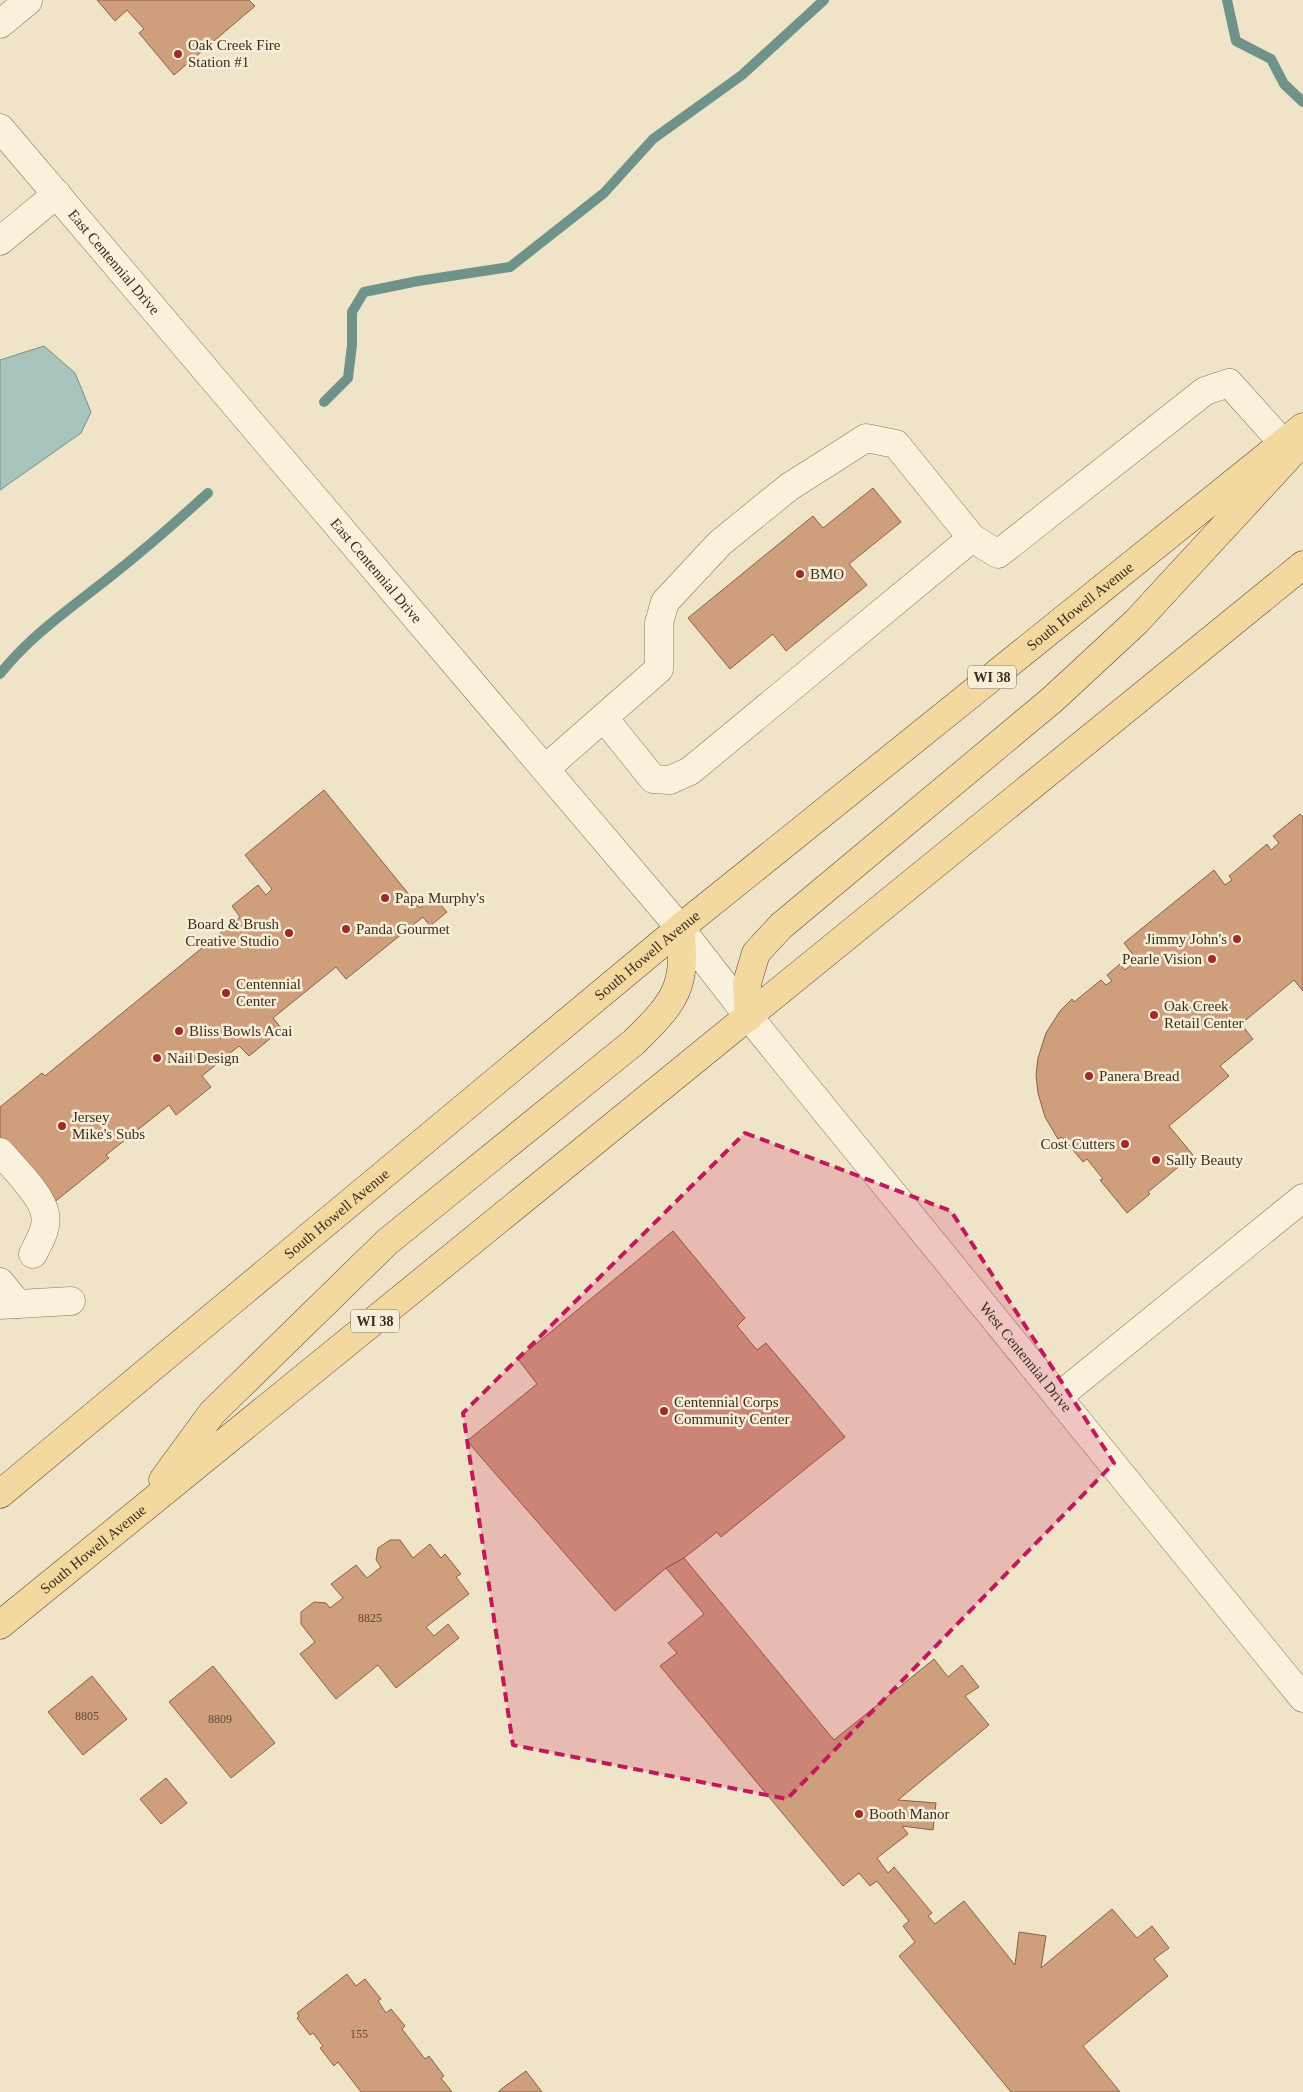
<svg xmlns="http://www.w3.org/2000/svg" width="1303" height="2092" font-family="'Times New Roman',serif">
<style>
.water{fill:#a9c4bc;stroke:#6f938a}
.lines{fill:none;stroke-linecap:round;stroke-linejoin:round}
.stream{stroke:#6f938a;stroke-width:10}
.building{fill:#cf9f7d;stroke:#8d5f41}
.minor-casing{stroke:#8d765c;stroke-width:29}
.major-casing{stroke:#5b4430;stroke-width:29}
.minor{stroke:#faf1dc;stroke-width:28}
.major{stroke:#f3d9a0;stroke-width:28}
.marked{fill:#c2185b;fill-opacity:0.2;stroke:#c2185b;stroke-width:4;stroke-dasharray:10 6;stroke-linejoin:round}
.poi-dot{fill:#9e2a2b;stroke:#f7eed8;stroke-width:2}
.labels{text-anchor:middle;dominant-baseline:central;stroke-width:5;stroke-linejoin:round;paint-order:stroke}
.number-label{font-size:12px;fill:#624a37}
.shield{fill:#f7eed8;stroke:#756857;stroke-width:1}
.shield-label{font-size:14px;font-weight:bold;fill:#3d2e20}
.poi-label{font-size:15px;fill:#3d2e20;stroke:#f7eed8;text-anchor:start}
.street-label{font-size:15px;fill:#3d2e20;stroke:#f7eed8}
</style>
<rect width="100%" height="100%" fill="#f0e4c8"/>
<polygon class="water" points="44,346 75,373 91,412 81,433 0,490 0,360"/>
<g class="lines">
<g class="stream">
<polyline points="1227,0 1236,41 1271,59 1284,84 1303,102"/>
<polyline points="324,402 348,378 352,345 352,312 364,292 418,281 510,267 604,193 653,139 742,75 824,0"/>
<path d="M0,674C30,636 68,610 106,580C142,552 175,523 208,493"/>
</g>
</g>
<g class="building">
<polygon points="97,0 249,0 255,6 174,75 139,33 144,29 127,10 115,21"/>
<polygon points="873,488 901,522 849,564 867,585 786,651 773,634 730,669 688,618 813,516 823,528"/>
<polygon points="324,790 420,908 434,897 447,912 430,926 423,917 346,979 336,967 273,1018 282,1029 249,1056 239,1046 202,1076 211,1087 176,1115 169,1105 106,1155 109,1158 52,1204 0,1139 0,1107 42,1073 45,1076 240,917 232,906 258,885 266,895 272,889 245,855"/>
<polygon points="1300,814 1303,817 1303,991 1294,980 1241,1024 1253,1039 1220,1066 1229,1076 1169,1126 1193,1155 1148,1192 1150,1194 1127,1213 1100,1180 1103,1179 1087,1159 1083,1162 1062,1137 1058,1139 1045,1117 1038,1093 1036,1075 1038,1058 1046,1033 1060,1011 1072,999 1074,1002 1101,980 1106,985 1112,981 1107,975 1120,964 1125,970 1137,960 1124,943 1214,870 1225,885 1232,880 1229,876 1267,844 1271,850 1279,843 1273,836"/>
<polygon points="673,1231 745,1318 737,1326 757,1350 766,1343 845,1437 721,1537 717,1532 684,1558 666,1568 615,1611 467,1441 537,1384 518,1359"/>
<polygon points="390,1540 400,1540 413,1558 430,1544 441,1558 445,1554 461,1574 456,1577 469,1594 426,1627 434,1636 448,1624 459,1638 396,1688 378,1665 336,1699 300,1654 315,1642 301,1624 301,1612 314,1602 326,1603 330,1608 343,1598 331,1584 356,1565 367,1578 381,1567 376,1560 378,1548"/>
<polygon points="684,1558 834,1740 934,1659 948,1677 962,1665 979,1687 965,1696 989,1725 898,1800 936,1803 933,1830 902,1826 908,1834 877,1858 888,1873 894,1867 932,1913 928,1916 935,1924 964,1901 1015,1965 1019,1932 1046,1936 1041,1968 1112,1909 1137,1938 1152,1926 1169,1948 1154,1959 1168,1976 1083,2046 1120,2092 1011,2092 899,1956 915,1942 903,1926 909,1921 877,1881 870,1886 859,1873 843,1886 660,1666 677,1653 668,1643 704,1614 666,1568"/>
<polygon points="213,1666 275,1743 231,1778 169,1702"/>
<polygon points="92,1676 127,1719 83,1755 48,1712"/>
<polygon points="166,1778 187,1803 161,1824 140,1799"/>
<polygon points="347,1974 356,1986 365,1979 381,1999 378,2001 386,2013 391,2009 405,2026 402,2029 425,2059 429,2056 444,2076 441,2078 452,2092 361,2092 338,2062 334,2066 320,2048 323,2046 313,2033 310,2035 297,2018 299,2016 297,2013"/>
<polygon points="526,2071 542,2092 498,2092 504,2087"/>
</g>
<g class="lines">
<g class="minor-casing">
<g id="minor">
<polyline points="0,24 28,1"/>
<path id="s1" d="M0,128L680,928L749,1017L1303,1698"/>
<polyline points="0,241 57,194"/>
<polyline points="972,538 998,554 1205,391 1229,383 1292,453"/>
<polyline points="545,769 659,669 659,623 665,602 720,543 789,487 866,438 896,444 972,538 690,771 670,780 653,779 604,718"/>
<path d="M0,1152C13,1167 42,1195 45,1214C48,1228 39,1242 33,1254"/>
<polyline points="0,1282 18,1304"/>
<polyline points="0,1305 71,1301"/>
<polyline points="1058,1397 1303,1198"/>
</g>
</g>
<g class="major-casing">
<g id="major">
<polyline points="749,1017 747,983 756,953 781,926 1053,699 1136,622 1293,452"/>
<path d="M163,1480L212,1413L387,1242L634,1042C676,1001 687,987 680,928"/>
<path id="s2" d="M0,1494L680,928L1303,427"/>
<path id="s3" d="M0,1625L1303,565"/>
</g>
</g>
<use href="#minor" class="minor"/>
<use href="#major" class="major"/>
</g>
<path class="marked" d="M745,1133L951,1211L1114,1463L787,1799L513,1745L463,1413Z"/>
<g class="poi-dot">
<circle cx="178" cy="54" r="5"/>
<circle cx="800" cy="574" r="5"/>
<circle cx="385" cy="898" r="5"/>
<circle cx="346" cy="929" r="5"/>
<circle cx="289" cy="933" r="5"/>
<circle cx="1237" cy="939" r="5"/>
<circle cx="1212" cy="959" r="5"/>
<circle cx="226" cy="993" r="5"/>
<circle cx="1154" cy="1015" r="5"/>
<circle cx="179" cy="1031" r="5"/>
<circle cx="157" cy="1058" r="5"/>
<circle cx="1089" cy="1076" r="5"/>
<circle cx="62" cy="1126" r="5"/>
<circle cx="1125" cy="1144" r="5"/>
<circle cx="1156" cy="1160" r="5"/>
<circle cx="664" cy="1411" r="5"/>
<circle cx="859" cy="1814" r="5"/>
</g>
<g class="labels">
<g class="number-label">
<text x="370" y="1618">8825</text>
<text x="87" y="1716">8805</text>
<text x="220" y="1719">8809</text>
<text x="359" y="2034">155</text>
</g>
<g class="shield">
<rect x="968" y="665.5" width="48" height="23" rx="4"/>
<rect x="351" y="1309.5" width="48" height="23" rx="4"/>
</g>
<g class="shield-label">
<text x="992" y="677">WI 38</text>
<text x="375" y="1321">WI 38</text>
</g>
<g class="poi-label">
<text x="188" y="45">Oak Creek Fire<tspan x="188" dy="17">Station #1</tspan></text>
<text x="810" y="574">BMO</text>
<text x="395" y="898">Papa Murphy's</text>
<text x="279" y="924" text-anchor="end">Board &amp; Brush<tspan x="279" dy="17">Creative Studio</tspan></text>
<text x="356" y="929">Panda Gourmet</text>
<text x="1227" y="939" text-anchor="end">Jimmy John's</text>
<text x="1202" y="959" text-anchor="end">Pearle Vision</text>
<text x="236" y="984">Centennial<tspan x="236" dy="17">Center</tspan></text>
<text x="1164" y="1006">Oak Creek<tspan x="1164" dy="17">Retail Center</tspan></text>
<text x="189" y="1031">Bliss Bowls Acai</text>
<text x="167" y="1058">Nail Design</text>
<text x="1099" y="1076">Panera Bread</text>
<text x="72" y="1117">Jersey<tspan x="72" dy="17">Mike's Subs</tspan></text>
<text x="1115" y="1144" text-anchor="end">Cost Cutters</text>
<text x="1166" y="1160">Sally Beauty</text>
<text x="674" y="1402">Centennial Corps<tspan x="674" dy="17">Community Center</tspan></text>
<text x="869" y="1814">Booth Manor</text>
</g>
<g class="street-label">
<text stroke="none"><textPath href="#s1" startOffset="176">East Centennial Drive</textPath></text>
<text stroke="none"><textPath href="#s1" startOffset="581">East Centennial Drive</textPath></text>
<text stroke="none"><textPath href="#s2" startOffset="1398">South Howell Avenue</textPath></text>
<text stroke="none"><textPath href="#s2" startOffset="842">South Howell Avenue</textPath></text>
<text stroke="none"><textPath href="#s2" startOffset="438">South Howell Avenue</textPath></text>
<text stroke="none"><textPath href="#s1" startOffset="1601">West Centennial Drive</textPath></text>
<text stroke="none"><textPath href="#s3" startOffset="120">South Howell Avenue</textPath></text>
</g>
</g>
</svg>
